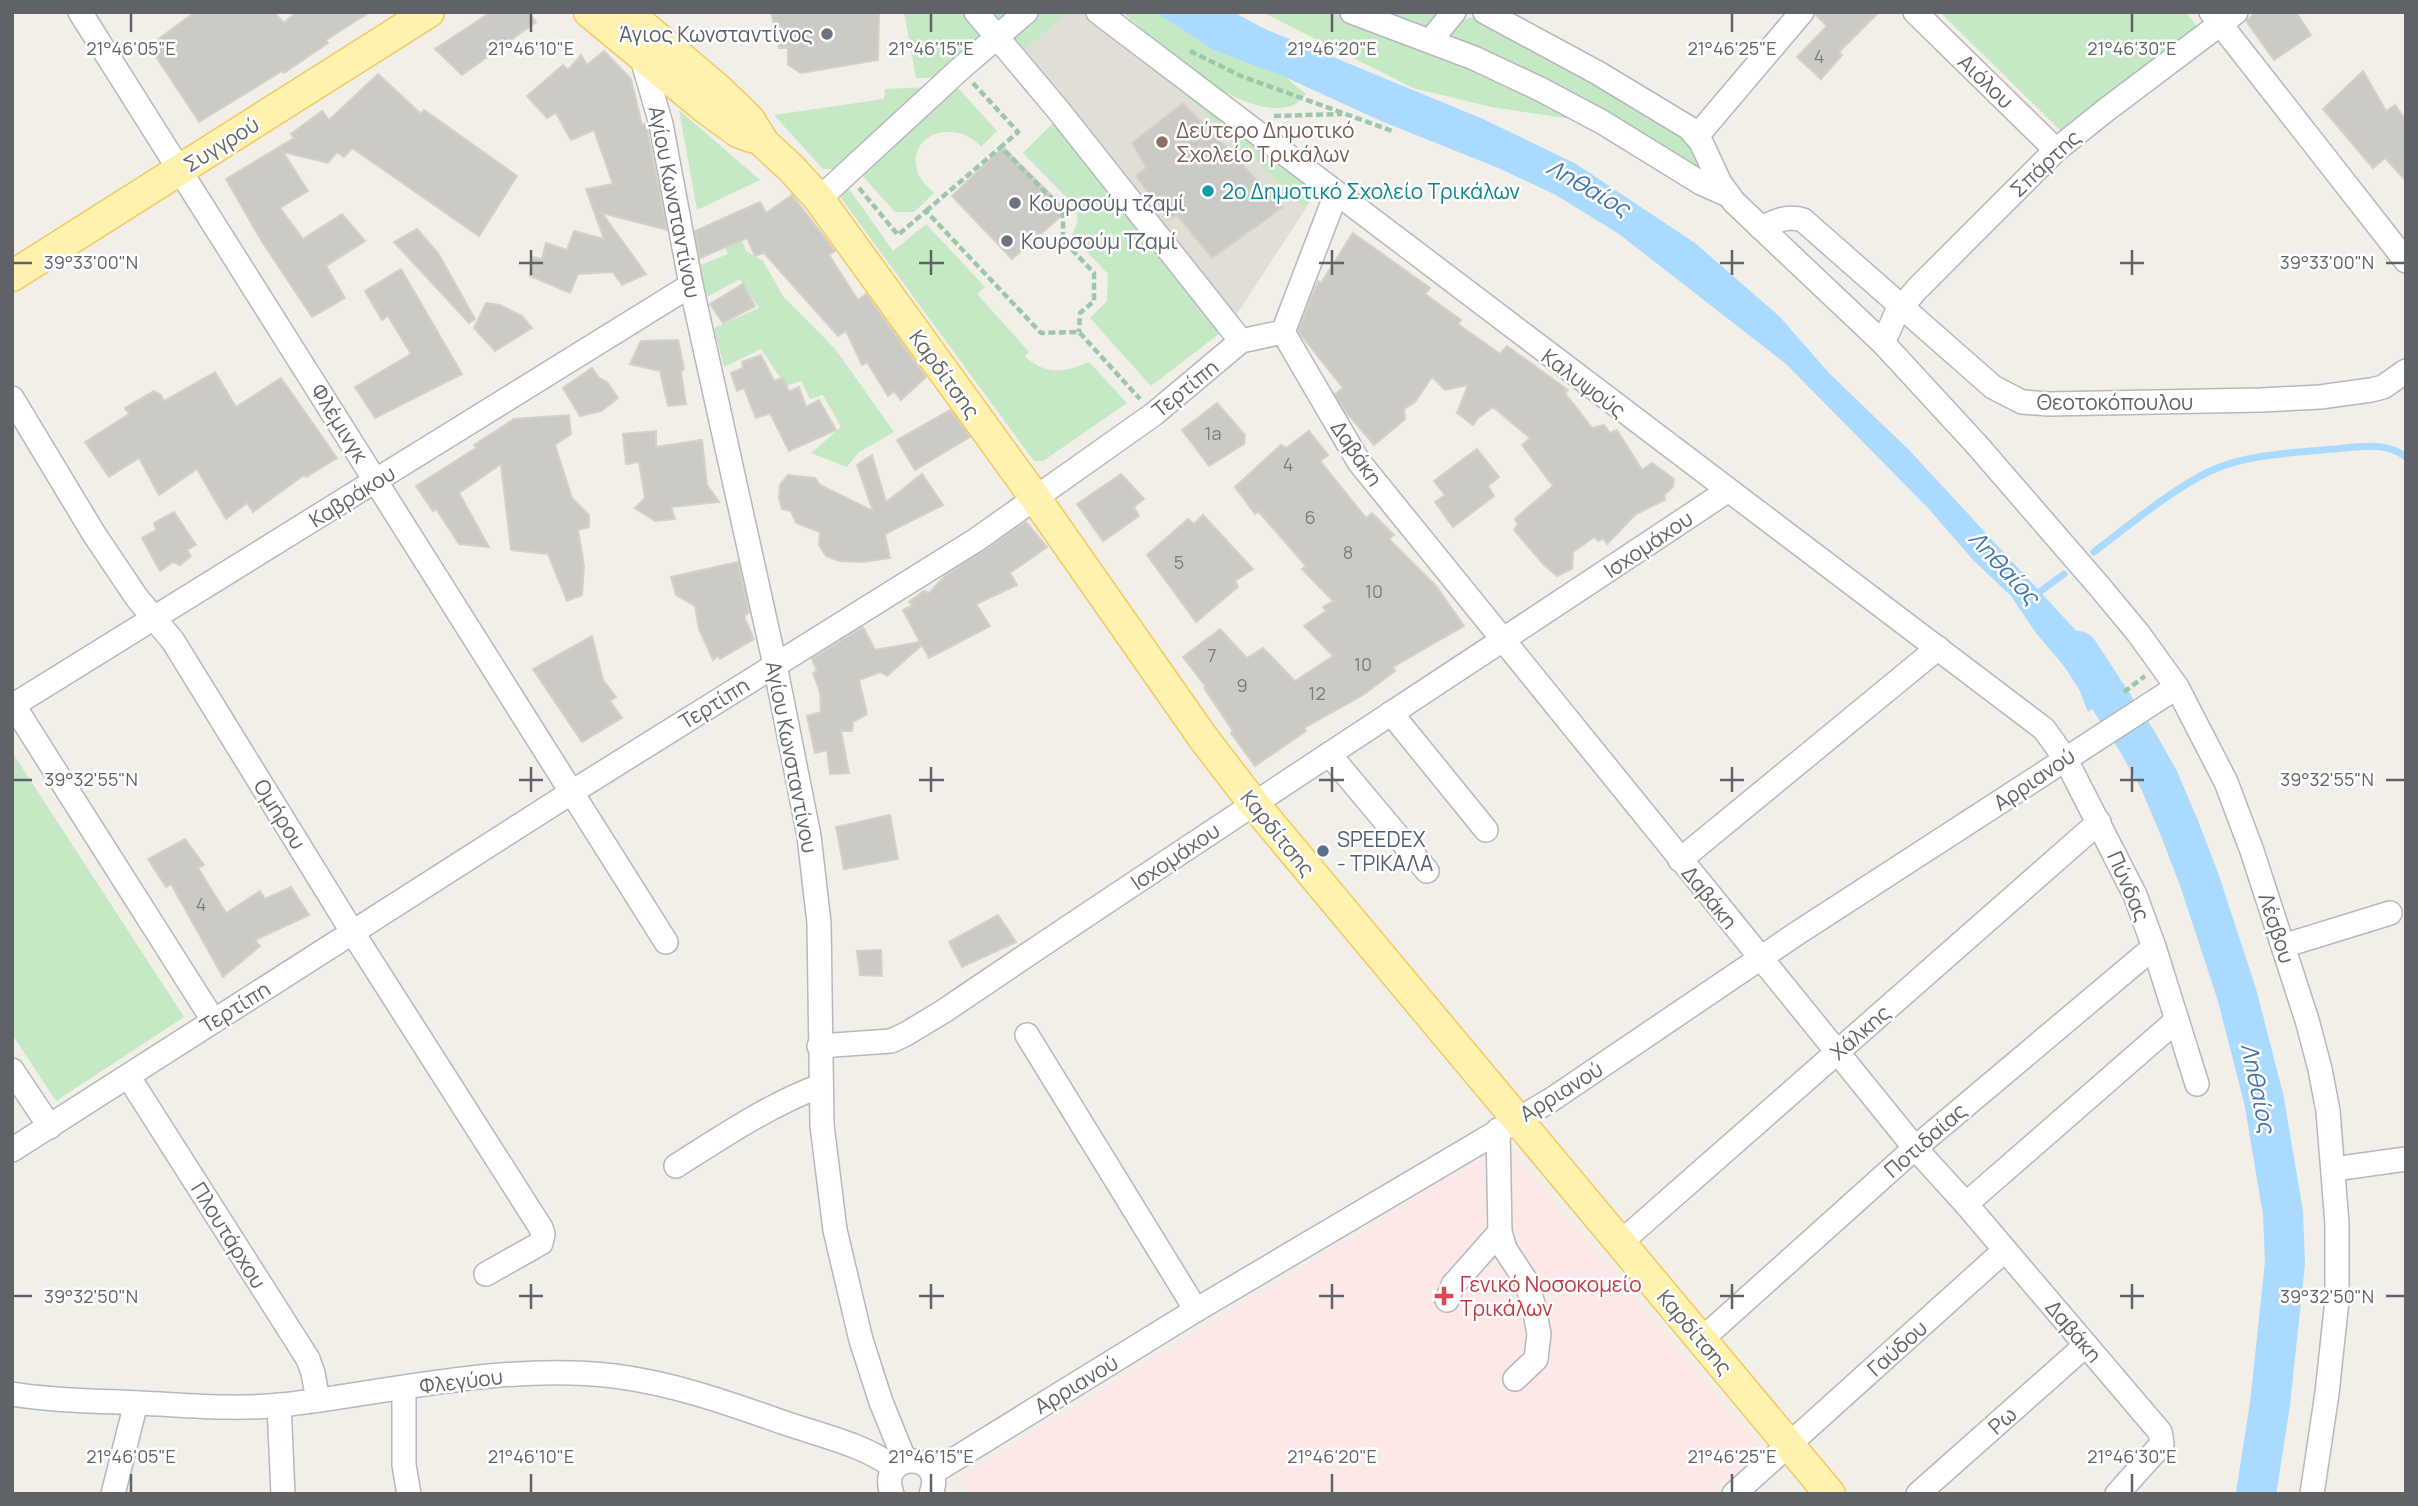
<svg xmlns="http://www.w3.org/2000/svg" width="2418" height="1506" font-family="Manrope,sans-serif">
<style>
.education{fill:#e1ded6}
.medical{fill:#fce8e6}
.green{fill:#c5e8c5}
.water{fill:#aadaff}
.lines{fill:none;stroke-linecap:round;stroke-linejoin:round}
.stream{stroke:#aadaff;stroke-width:7}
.river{stroke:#aadaff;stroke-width:40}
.building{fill:#cccac5;stroke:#d6d1c6;stroke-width:2}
.minor-casing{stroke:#b5b8bc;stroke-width:26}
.major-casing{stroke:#f2c960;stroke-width:33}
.path{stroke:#9cc7a9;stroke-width:4.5;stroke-dasharray:7 3.5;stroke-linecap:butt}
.minor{stroke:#fff;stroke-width:23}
.major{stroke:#fff2af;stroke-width:30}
.ticks{fill:none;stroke:#5f6368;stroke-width:2.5}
.worship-dot{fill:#6b7280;stroke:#fff;stroke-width:2.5}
.education-dot{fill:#8d6e63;stroke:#fff;stroke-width:2.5}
.culture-dot{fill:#0f9aa8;stroke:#fff;stroke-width:2.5}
.service-dot{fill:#5c6f8a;stroke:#fff;stroke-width:2.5}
.health-dot{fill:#e0444e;stroke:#fff;stroke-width:2.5}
.labels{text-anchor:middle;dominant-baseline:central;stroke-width:5;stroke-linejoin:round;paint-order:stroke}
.number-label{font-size:18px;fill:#7a7d7f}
.worship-label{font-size:21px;fill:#5b616d;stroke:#fff;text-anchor:start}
.street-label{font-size:21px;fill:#5f6368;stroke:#fff}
.education-label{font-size:21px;fill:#785e54;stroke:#fff;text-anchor:start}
.culture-label{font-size:21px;fill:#0d838f;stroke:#fff;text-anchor:start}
.service-label{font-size:21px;fill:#4e5e75;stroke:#fff;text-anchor:start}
.health-label{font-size:21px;fill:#be3a42;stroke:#fff;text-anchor:start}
.water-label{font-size:23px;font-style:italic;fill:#4174aa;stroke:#fff}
.ticks-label{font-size:18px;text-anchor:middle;fill:#5f6368;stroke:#fff;stroke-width:5;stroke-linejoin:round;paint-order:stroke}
</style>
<rect width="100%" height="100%" fill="#f1efe8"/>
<polygon class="education" points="1068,12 1087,12 1165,76 1306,208 1233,320 1019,55"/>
<polygon class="medical" points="1505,1142 1763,1450 1710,1494 973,1494 955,1479"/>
<g class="green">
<polygon points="904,12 1019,12 945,78 916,78"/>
<polygon points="1037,12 1068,12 1019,55 1006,39"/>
<path d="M1123,12H1155L1215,51L1285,77L1306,94C1303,97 1298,103 1294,105C1244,125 1157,44 1123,12Z"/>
<polygon points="1262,12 1436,12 1458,22 1475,16 1630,96 1695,145 1702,166 1700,172 1619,126 1491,107 1413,88"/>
<polygon points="1940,12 2186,12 2199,29 2060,130"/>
<polygon points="1165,76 1318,187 1306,208"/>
<polygon points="933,87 840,169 823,169 774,115 884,99 885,89"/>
<path d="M948,87H957L997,131L981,147C954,115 900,137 920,177C923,183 930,189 934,193L914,212H895L859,172Z"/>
<polygon points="679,110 760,180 697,210"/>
<polygon points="1056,120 1224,330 1151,386 1090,318 1107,301 1108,274 1072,236 1078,221 1075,206 1023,153"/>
<path d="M847,186L893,251L926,224L985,287L977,294L1029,352L1025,357C1047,375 1064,373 1089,362L1127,403L1043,461H1034L838,194Z"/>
<polygon points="731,214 746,251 763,261 783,296 836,350 894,432 859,452 847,467 811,453 841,427 823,395 810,399 801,381 786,386 761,349 724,367 714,328 759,308 740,279 707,297 698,266 728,254 713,222"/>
<polygon points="12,752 184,1017 56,1101 12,1034"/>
</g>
<polygon class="water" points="1155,12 1233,12 1265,29 1483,119 1576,164 1695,243 1779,316 1829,373 1909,450 2081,636 2120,689 2088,712 2075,679 2036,633 2011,596 1974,561 1928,508 1786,364 1619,234 1556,195 1496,167 1381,121 1285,77 1215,51"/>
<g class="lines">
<g class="stream">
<path d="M2094,552C2128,526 2170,491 2208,472C2246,454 2292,453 2334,449C2358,447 2385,441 2406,457"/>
<polyline points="2034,596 2064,574"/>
</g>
<polyline class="river" points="2078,651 2137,741 2159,780 2179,827 2199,879 2237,995 2264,1100 2283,1213 2285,1263 2270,1404 2256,1494"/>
</g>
<g class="building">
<polygon points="195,12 274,12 284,23 296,12 370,12 326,40 328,43 284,73 282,71 199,122 149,46"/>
<polygon points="491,12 527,12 536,22 462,75 435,49"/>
<polygon points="771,12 879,12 878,60 801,73 788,65 788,48 779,48"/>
<polygon points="1816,12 1879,12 1839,52 1842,55 1821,79 1797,57 1827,26 1816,15"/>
<polygon points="2256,12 2296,12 2311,35 2274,60 2246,21"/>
<polygon points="604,51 631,79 642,125 646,124 667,230 602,213 646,274 622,285 613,272 578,274 570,293 530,276 533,257 542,259 546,243 567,250 574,231 604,239 586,189 613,184 594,130 571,140 556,113 547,118 527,96 563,65 568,70 581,55 587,65"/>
<polygon points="2363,71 2386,111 2395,105 2406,120 2406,181 2385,158 2373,168 2323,109"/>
<polygon points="378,74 421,114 424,110 517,176 479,236 352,148 344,157 337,152 328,163 283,152 308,191 280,208 303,239 342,214 365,241 326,266 345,298 312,317 261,240 226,179 294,138 291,134 322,111 329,120"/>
<polygon points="1183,103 1283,207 1212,258 1177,215 1168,220 1136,176 1146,168 1132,143"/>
<polygon points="1003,147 1067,211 1012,259 952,196"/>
<polygon points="792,195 835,251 829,255 858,300 866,294 926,377 901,400 894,391 888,396 867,362 862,365 846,331 838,336 764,253 755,256 747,238 700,258 695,231 760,202 766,213"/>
<polygon points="417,229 438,253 475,319 469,323 394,242"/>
<polygon points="1353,233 1430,288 1425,294 1461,320 1458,324 1500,354 1507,346 1568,390 1565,393 1592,428 1604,425 1610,433 1617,430 1642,470 1652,463 1674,479 1673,487 1664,495 1665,500 1636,514 1607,544 1603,538 1599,541 1594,537 1573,552 1572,569 1557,576 1544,565 1514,530 1518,524 1515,519 1553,486 1522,445 1530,438 1493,407 1478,418 1473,425 1457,413 1468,385 1445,390 1432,377 1415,402 1404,409 1405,419 1374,445 1345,411 1335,394 1343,388 1298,331 1318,281 1321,283"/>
<polygon points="401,269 462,374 375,418 355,387 411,354 388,316 382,320 365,291"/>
<polygon points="743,284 755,306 723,323 710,304"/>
<polygon points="486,303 500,305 522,316 532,328 495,351 474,328"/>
<polygon points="678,340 684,369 681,372 686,404 668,406 660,371 630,364 641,341"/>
<polygon points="761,355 774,381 783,378 789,392 799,387 806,407 819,400 836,430 789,451 770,413 756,418 744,388 737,391 731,373 743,368 742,362"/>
<polygon points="592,368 599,378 607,382 618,398 601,411 580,416 563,388"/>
<polygon points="215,372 236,407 281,378 337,458 306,477 304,475 253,512 247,503 226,519 197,469 159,495 139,458 109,477 85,442 129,414 125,408 154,391 161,395 164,401"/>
<polygon points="1217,403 1245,435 1244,444 1209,466 1182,430"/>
<polygon points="950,410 970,437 915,470 897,440"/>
<polygon points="569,415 571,434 555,445 572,498 589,515 589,527 578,530 584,566 582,595 567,601 548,554 511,550 501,464 459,493 489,547 459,544 436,509 433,511 416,486 476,448 474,445 514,419"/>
<polygon points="656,431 656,447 702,440 707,485 719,502 671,507 675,519 655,521 635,508 645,498 639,462 626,464 623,434"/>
<polygon points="1309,431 1328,455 1320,461 1366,518 1372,513 1394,535 1389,539 1436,586 1464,626 1393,667 1395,671 1363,695 1304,728 1306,731 1255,766 1231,733 1233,731 1204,688 1206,687 1183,657 1220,629 1247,658 1263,648 1295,681 1333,656 1304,626 1326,611 1323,607 1333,601 1302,569 1306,566 1258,511 1255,514 1235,487 1281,445 1286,448"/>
<polygon points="1477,449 1499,477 1488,486 1494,496 1453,527 1435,502 1445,495 1434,481"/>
<polygon points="872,455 886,502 922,474 943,505 885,534 890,558 863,562 839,561 826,556 819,545 820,532 796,523 791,511 782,509 779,498 780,485 788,475 815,478 820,485 873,511 857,465"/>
<polygon points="1121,474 1144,499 1134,507 1139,516 1103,541 1077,504"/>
<polygon points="174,512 196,545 187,550 191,556 180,565 173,562 160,571 142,538 156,530 154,523"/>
<polygon points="1203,515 1253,569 1235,581 1238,587 1196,622 1147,555 1188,519 1194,524"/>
<polygon points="1026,522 1047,547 1010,573 1017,585 976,604 990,626 929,658 922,645 887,676 880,672 859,680 867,714 853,722 852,731 841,731 849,773 830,774 827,750 815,753 807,716 821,712 820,692 813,673 817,671 812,659 863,627 875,650 920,642 903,610 913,605 909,602 924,591 929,593 945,576"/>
<polygon points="738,562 749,612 744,617 754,639 720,659 718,656 713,660 699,629 695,606 676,595 671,577"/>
<polygon points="592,636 603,680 616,697 610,701 622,718 582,742 533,669"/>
<polygon points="890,815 898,859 844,869 836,827"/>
<polygon points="185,839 204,865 198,868 226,913 260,891 265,899 291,887 309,915 255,940 260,946 223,977 171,884 166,887 148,859"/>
<polygon points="998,915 1016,942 962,967 949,942"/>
<polygon points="881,950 882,976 860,975 857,951"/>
</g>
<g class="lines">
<g class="minor-casing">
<g id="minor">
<polyline points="80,12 666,942"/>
<polyline points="976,12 1059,111 1241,341"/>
<polyline points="1098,12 2044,729 2065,758 2135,895 2154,947 2197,1084"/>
<polyline points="1352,12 1474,58 1540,89 1602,122 1701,183 1728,195"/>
<polyline points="1485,12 1598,73 1689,128 1701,142 1720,183 1734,202 1883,343 1977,445 2099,586 2138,633 2177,687 2226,782 2252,851 2307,1020 2320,1069 2328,1111 2337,1224 2337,1300 2327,1393 2312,1494"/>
<polyline points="1915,12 2056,150"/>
<polyline points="2211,12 2406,261"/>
<polyline points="1430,41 1454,12"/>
<polyline points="641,55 661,124 691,285 775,665 809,836 819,923 822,1125 835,1230 861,1340 881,1402 905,1461"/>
<polyline points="1697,136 1802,12"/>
<polyline points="819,199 960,69 1026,12"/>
<path d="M1761,228C1776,221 1787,215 1803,220L1993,387L2022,402L2049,404L2261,400L2320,397L2371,390L2383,387L2406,371"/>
<polyline points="1283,332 1359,462 1915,1148 1966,1204 2160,1432 2162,1444 2117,1494"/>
<polyline points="1883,343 1897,312 1917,289 2056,150 2106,110 2236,12"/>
<polyline points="12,398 94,534 137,598 173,641 353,933 541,1228 543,1234 541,1243 486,1274"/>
<polyline points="12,706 691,285"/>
<polyline points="14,706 213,1020"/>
<polyline points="1391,713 1486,830"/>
<polyline points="1329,754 1427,871"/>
<polyline points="1680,860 1938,648"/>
<polyline points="2283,946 2390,913"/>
<polyline points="1027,1035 1196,1310"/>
<path d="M819,1046L891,1041L906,1034L944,1011C1203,835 1467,665 1727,491"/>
<polyline points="12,1070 50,1127"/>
<polyline points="128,1076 308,1359 313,1373 318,1400"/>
<polyline points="1498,1130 1500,1232 1505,1249 1526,1281 1534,1307 1539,1334 1536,1359 1515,1379"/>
<polyline points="12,1150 572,792 976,540 1154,414 1241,341 1283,332 1336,194"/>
<path d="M676,1166C722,1137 769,1105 820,1086"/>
<polyline points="2334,1169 2406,1159"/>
<polyline points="1966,1204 2177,1020"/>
<polyline points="1620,1243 2099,822"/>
<polyline points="1447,1300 1453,1285 1500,1232"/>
<polyline points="1701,1340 1915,1148 2154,947"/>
<polyline points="404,1388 404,1465 409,1494"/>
<path d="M12,1394C54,1401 97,1401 139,1403C186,1405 235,1410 282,1405C391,1392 503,1363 614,1376C672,1383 728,1403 782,1422C819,1435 863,1444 895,1468"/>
<polyline points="279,1405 283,1494"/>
<polyline points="932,1473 1196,1310 1551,1100 1796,934 2177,687"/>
<polyline points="113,1494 136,1403"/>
<path d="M892,1494C876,1449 948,1451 931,1494"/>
<polyline points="1734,1494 2005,1250"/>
<polyline points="1918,1494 2086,1345"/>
</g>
</g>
<g class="major-casing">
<g id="major">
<polyline points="589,12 705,108 738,132 751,137"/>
<polyline points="627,12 719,90 749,119 764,143 792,169 819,199 1036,499 1204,739 1254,804 1830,1494"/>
<polyline points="12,276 429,12"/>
</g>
</g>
<g class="path">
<polyline points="1190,51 1241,76 1395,132"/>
<polyline points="973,83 1018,132 1001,147 1063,210 1063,240 1094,273 1094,301 1080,313 1079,332"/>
<polyline points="1274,116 1342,114"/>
<polyline points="859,188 898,235 926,211 1041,333 1079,332 1140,399"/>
<polyline points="926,211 1001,147"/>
<polyline points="2124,692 2145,676"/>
</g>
<use href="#minor" class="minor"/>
<use href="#major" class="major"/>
</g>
<path class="ticks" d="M131,14V32M531,14V32M931,14V32M1332,14V32M1732,14V32M2132,14V32M531,250V275M931,250V275M1332,250V275M1732,250V275M2132,250V275M14,263H32M519,263H543M919,263H944M1319,263H1344M1720,263H1744M2120,263H2144M2386,263H2404M531,767V792M931,767V792M1332,767V792M1732,767V792M2132,767V792M14,780H32M519,780H543M919,780H944M1319,780H1344M1720,780H1744M2120,780H2144M2386,780H2404M531,1284V1309M931,1284V1309M1332,1284V1309M1732,1284V1309M2132,1284V1309M14,1296H32M519,1296H543M919,1296H944M1319,1296H1344M1720,1296H1744M2120,1296H2144M2386,1296H2404M131,1474V1492M531,1474V1492M931,1474V1492M1332,1474V1492M1732,1474V1492M2132,1474V1492"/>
<g class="worship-dot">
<circle cx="827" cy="34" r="7"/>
<circle cx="1015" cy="203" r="7"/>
<circle cx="1007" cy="241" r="7"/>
</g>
<circle class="education-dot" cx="1162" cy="142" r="7"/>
<circle class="culture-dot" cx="1208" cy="191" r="7"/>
<circle class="service-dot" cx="1323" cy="851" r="7"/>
<path class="health-dot" d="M1440.5 1285.5h7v7h7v7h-7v7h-7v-7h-7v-7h7z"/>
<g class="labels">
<g class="number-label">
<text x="1819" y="56">4</text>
<text x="1213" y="433">1a</text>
<text x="1288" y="464">4</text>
<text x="1310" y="517">6</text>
<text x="1348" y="552">8</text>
<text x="1179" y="562">5</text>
<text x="1374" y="591">10</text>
<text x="1212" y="655">7</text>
<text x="1363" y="664">10</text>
<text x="1242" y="685">9</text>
<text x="1317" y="693">12</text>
<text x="201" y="904">4</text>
</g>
<g class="worship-label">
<text x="813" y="34" text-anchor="end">Άγιος Κωνσταντίνος</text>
<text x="1029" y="203">Κουρσούμ τζαμί</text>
<text x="1021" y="241">Κουρσούμ Τζαμί</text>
</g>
<g class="street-label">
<text transform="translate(1986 81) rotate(44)">Αιόλου</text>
<text transform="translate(221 144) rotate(-32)">Συγγρού</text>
<text transform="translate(2045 163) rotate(-43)">Σπάρτης</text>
<text transform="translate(675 202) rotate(79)">Αγίου Κωνσταντίνου</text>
<text transform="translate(945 374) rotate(54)">Καρδίτσης</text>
<text transform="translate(1584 383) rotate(37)">Καλυψούς</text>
<text transform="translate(1185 388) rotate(-39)">Τερτίπη</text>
<text x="2115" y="402">Θεοτοκόπουλου</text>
<text transform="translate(340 423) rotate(58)">Φλέμινγκ</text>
<text transform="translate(1357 453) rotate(56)">Δαβάκη</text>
<text transform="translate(352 496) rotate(-32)">Καβράκου</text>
<text transform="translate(1648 544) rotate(-34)">Ισχομάχου</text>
<text transform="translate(714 703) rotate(-32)">Τερτίπη</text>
<text transform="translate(792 757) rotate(79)">Αγίου Κωνσταντίνου</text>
<text transform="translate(2034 779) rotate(-34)">Αρριανού</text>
<text transform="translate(280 814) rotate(58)">Ομήρου</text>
<text transform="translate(1278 833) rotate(51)">Καρδίτσης</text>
<text transform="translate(1175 856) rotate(-34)">Ισχομάχου</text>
<text transform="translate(2129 886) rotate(66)">Πύνδας</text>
<text transform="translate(1710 897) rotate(51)">Δαβάκη</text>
<text transform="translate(2277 928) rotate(72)">Λέσβου</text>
<text transform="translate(235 1007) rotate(-32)">Τερτίπη</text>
<text transform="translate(1860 1032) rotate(-41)">Χάλκης</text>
<text transform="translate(1561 1091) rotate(-32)">Αρριανού</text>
<text transform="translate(1925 1140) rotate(-41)">Ποτιδαίας</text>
<text transform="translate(229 1235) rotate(58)">Πλουτάρχου</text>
<text transform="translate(2074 1331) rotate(50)">Δαβάκη</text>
<text transform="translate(1695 1332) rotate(50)">Καρδίτσης</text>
<text transform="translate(1897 1348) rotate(-42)">Γαύδου</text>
<text transform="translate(461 1381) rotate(-7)">Φλεγύου</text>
<text transform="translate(1076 1384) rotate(-31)">Αρριανού</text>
<text transform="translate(2002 1420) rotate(-42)">Ρω</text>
</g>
<g class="education-label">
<text x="1176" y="130">Δεύτερο Δημοτικό<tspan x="1176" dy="24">Σχολείο Τρικάλων</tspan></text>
</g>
<g class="culture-label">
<text x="1222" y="191">2ο Δημοτικό Σχολείο Τρικάλων</text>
</g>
<g class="service-label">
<text x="1337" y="839">SPEEDEX<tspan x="1337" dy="24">- ΤΡΙΚΑΛΑ</tspan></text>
</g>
<g class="health-label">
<text x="1460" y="1284">Γενικό Νοσοκομείο<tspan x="1460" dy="24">Τρικάλων</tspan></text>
</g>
<g class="water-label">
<text transform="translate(1589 187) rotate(30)">Ληθαίος</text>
<text transform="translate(2005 567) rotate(47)">Ληθαίος</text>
<text transform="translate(2259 1088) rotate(78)">Ληθαίος</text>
</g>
</g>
<g class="ticks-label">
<text x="131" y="55">21°46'05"E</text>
<text x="531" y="55">21°46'10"E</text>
<text x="931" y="55">21°46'15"E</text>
<text x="1332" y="55">21°46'20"E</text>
<text x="1732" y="55">21°46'25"E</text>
<text x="2132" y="55">21°46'30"E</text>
<text x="91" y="269">39°33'00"N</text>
<text x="2327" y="269">39°33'00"N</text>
<text x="91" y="786">39°32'55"N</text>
<text x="2327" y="786">39°32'55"N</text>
<text x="91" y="1303">39°32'50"N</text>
<text x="2327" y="1303">39°32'50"N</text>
<text x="131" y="1463">21°46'05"E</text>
<text x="531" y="1463">21°46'10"E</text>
<text x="931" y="1463">21°46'15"E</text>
<text x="1332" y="1463">21°46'20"E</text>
<text x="1732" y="1463">21°46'25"E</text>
<text x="2132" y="1463">21°46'30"E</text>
</g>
<rect width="2418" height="1506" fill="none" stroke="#5f6368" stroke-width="28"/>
</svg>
